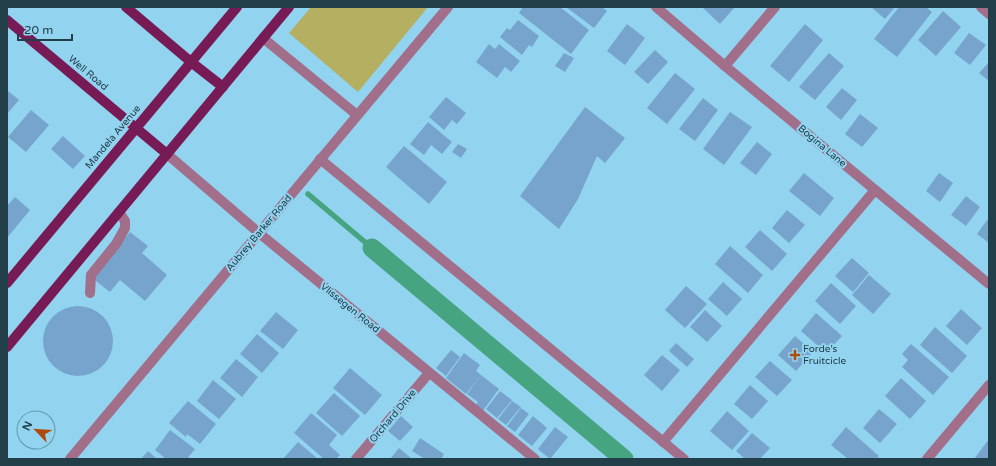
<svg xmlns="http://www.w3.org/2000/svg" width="996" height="466" font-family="'Varela Round',sans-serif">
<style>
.green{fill:#b4af61}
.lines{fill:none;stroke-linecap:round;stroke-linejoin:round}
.stream{stroke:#47a481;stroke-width:5.5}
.canal{stroke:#47a481;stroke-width:19}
.building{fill:#76a4cc}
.minor{stroke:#a16f8a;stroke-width:10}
.major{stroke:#761b56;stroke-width:10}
.poi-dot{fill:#ae4c10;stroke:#92d4f0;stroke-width:1.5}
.labels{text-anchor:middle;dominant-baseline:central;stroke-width:4;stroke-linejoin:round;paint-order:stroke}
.street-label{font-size:10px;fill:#223e49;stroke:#92d4f0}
.poi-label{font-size:10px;fill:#223e49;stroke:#92d4f0;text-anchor:start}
</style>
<rect width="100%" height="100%" fill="#92d4f0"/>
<polygon class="green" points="311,7 428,7 358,92 289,33"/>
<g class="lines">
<polyline class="stream" points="308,194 372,248"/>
<polyline class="canal" points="372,248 624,459"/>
</g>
<g class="building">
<polygon points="523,7 560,7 589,30 571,54 519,13"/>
<polygon points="566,7 602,7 607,11 594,28"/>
<polygon points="702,7 735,7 720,24"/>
<polygon points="871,7 895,7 885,19"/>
<polygon points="899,7 926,7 932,12 897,57 874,39"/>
<polygon points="943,11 961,27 936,56 918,40"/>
<polygon points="518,20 539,36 532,47 529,45 522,55 500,37 507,28 510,30"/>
<polygon points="627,24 645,38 625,65 607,51"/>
<polygon points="805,24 823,40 789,82 770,66"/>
<polygon points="969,33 986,45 970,65 954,53"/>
<polygon points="489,44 495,49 499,44 520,61 511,72 505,67 497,78 476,62"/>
<polygon points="655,50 668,62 648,84 634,72"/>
<polygon points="564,53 574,58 565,72 555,66"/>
<polygon points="829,53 844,66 815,100 799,87"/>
<polygon points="989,62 989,81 979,73"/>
<polygon points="675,73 695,89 667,124 647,108"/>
<polygon points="842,88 857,100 841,120 826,107"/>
<polygon points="7,90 19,100 7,114"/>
<polygon points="446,97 466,113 457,124 452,120 444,130 429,117"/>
<polygon points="703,98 718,110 695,141 679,129"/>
<polygon points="585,107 625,138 605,163 597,156 578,199 559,229 520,196"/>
<polygon points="31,110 49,125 26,152 8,137"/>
<polygon points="730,112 752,127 724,165 703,149"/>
<polygon points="860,114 878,128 862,147 845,134"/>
<polygon points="428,122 452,142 442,154 431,145 424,155 410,144"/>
<polygon points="63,136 85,156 73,169 51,149"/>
<polygon points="757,142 772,154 756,175 740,163"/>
<polygon points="458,144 467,149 461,158 452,152"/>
<polygon points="404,146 447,182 429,204 386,167"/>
<polygon points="804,173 834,198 820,216 789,191"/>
<polygon points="939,173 953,183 940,202 926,191"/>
<polygon points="966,196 980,207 966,226 951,215"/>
<polygon points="15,197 30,210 7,238 7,206"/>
<polygon points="787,210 805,225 789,243 772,228"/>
<polygon points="987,220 989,221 989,243 977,234"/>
<polygon points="760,230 787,254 772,271 745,247"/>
<polygon points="130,232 148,246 142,253 167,275 145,301 120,280 110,292 92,278"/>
<polygon points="730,246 763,275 748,293 715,264"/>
<polygon points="852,258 869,273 853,292 835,276"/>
<polygon points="869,275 891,294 873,314 852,295"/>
<polygon points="723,282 742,299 727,316 708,299"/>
<polygon points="831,283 856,306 840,324 815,301"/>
<polygon points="686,286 707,304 685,328 665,310"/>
<circle cx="78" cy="341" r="35"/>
<polygon points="961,309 982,328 967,345 946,326"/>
<polygon points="705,310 722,326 707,342 690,327"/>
<polygon points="276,312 298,330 283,349 260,331"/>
<polygon points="816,313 842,336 826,353 801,331"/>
<polygon points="935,327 967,356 952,373 920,345"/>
<polygon points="257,334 279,353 262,373 240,354"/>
<polygon points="795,336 813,352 796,371 778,355"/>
<polygon points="676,343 694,359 687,367 669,351"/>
<polygon points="911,344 949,377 933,395 902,367 908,360 902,354"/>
<polygon points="451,350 460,357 446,376 436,368"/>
<polygon points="464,353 480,365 476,371 481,375 466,394 446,378"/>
<polygon points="662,355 680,370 662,391 644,375"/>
<polygon points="236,359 258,377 242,397 220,378"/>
<polygon points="770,361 792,380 777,396 755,377"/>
<polygon points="350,368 382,395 365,415 333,388"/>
<polygon points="481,375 499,389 482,412 474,407 478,402 467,394"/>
<polygon points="901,378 926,401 910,419 885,396"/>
<polygon points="213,380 236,399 219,419 197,401"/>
<polygon points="750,385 768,401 752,419 734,404"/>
<polygon points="500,391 512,400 497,418 486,409"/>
<polygon points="334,393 360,416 342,436 316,413"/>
<polygon points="188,401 216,424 200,444 187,434 186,437 169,423"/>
<polygon points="512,401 521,407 506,425 498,419"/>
<polygon points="521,408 529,414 515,432 507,426"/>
<polygon points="879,409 897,424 880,443 863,428"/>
<polygon points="727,411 749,431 732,450 710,431"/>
<polygon points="311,413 337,435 329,445 340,455 336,459 324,459 294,433"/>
<polygon points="401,416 413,427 400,441 388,431"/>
<polygon points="533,416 547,428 532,446 518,435"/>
<polygon points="555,427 568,437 550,459 538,449"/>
<polygon points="846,427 879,456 876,459 848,459 831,445"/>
<polygon points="170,430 195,449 187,459 166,459 155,450"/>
<polygon points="752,433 770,448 760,459 745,459 736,451"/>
<polygon points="420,438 444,454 441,459 425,459 412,451"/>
<polygon points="989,439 989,459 974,459"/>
<polygon points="298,442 318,459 283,459"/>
<polygon points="399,448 412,459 390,459"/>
<polygon points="148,451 157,459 141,459"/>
</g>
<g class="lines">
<g class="minor">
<polyline points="656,7 725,66 989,284"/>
<polyline points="981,7 989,14"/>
<polyline points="263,38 357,115"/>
<polyline points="725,66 775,7"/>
<polyline points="167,154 259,233 535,459"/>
<polyline points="320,159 684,459"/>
<polyline points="90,293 91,275 116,244 125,228 125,221 119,212"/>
<polyline points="663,442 875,190"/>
<polyline points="70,459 448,7"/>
<polyline points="356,459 429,373"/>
<polyline points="927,459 989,385"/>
</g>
<g class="major">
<polyline points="126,7 191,62 223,87"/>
<polyline points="7,20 167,154"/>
<path d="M7,283C83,191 160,99 237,7"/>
<polyline points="7,347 289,7"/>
</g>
</g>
<path class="poi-dot" d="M793 349h4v4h4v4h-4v4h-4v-4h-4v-4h4z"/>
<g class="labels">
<g class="street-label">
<text transform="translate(88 73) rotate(40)">Well Road</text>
<text transform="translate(113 137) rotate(-50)">Mandela Avenue</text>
<text transform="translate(822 146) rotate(40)">Bogina Lane</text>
<text transform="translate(259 233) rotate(-50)">Aubrey Barker Road</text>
<text transform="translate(350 308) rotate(39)">Vlissegen Road</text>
<text transform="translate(393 416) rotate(-50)">Orchard Drive</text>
</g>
<g class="poi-label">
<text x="803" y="349">Forde’s<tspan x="803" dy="12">Fruitcicle</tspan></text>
</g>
</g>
<rect width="996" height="466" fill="none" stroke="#223e49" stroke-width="16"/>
<g transform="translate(36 430) rotate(295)"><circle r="19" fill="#92d4f0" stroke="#6598ad"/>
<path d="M0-3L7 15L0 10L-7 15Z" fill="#ae4c10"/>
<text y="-6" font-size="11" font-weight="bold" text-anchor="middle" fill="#223e49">N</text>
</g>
<path d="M18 34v6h54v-6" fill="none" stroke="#223e49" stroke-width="2"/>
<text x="24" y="34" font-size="12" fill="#223e49" stroke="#92d4f0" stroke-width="3" paint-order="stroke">20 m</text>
</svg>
